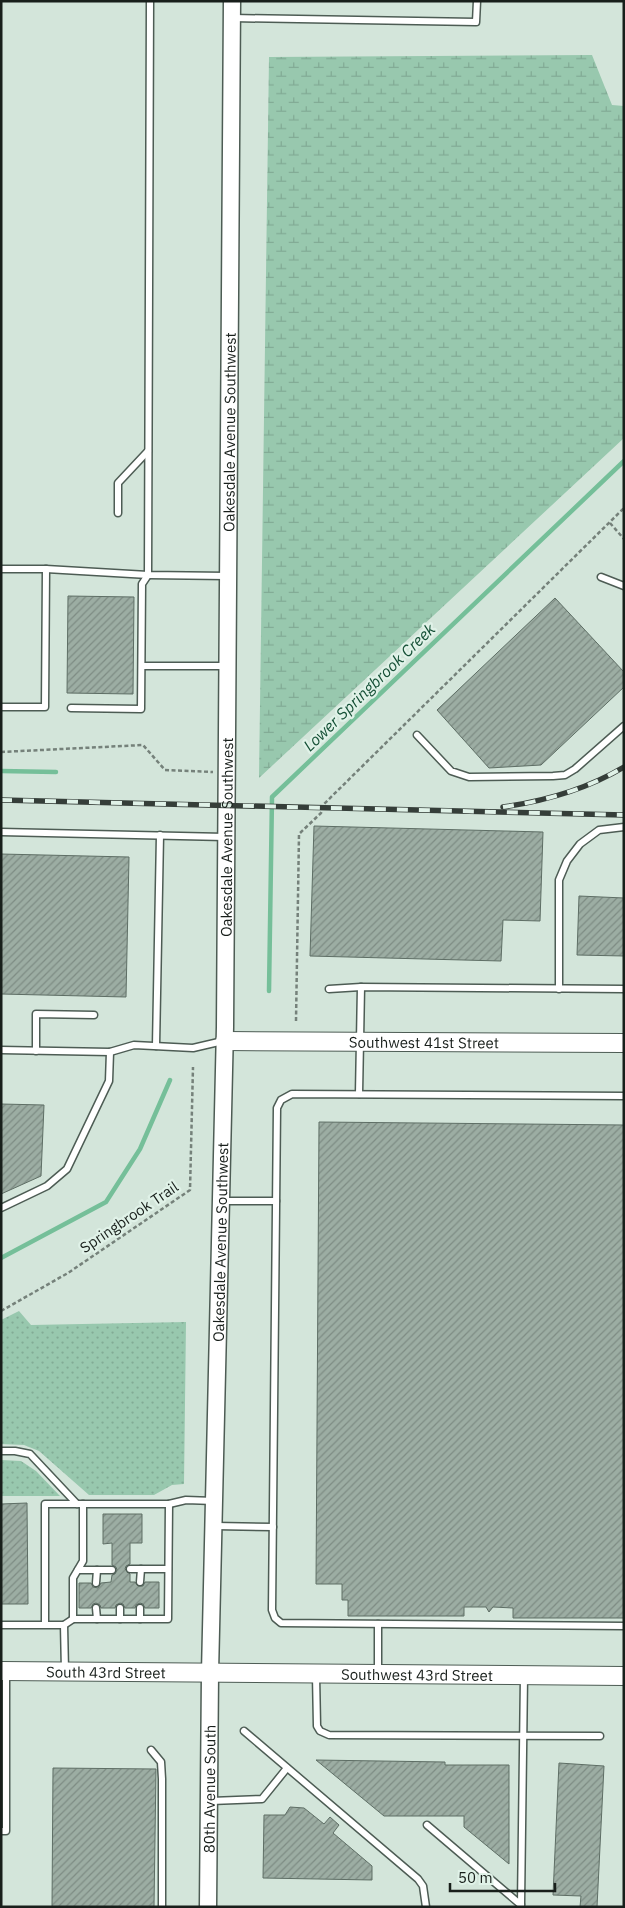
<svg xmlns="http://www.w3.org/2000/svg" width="625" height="1908" font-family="'IBM Plex Sans',sans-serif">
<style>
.grass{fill:url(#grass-dots)}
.wetland{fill:url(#wetland-marsh)}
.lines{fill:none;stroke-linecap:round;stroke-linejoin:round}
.stream{stroke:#75bf99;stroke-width:4.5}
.building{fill:url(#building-hatch);stroke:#5e6e65}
.service-casing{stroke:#4d5c54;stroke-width:9}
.tertiary-casing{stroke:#4d5c54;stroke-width:19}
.secondary-casing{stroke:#4d5c54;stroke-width:20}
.path{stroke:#75817a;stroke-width:2.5;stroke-dasharray:4 2.5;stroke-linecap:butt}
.service{stroke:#fff;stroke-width:6}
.tertiary{stroke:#fff;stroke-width:16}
.secondary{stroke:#fff;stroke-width:18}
.rail-casing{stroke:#353e39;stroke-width:5.5}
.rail{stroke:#e0f2e8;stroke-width:4;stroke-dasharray:11;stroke-linecap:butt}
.labels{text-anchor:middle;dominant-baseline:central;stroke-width:4.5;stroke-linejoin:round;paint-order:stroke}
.street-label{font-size:15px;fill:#181f1b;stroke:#e0f2e8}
.water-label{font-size:16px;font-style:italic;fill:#144f35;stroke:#e0f2e8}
</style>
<defs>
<pattern id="grass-dots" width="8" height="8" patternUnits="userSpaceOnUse" patternTransform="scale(1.25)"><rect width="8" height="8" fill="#98c8ae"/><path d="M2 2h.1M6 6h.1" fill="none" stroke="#82ab95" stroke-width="1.8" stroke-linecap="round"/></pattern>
<pattern id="wetland-marsh" width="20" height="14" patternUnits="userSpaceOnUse" patternTransform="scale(1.25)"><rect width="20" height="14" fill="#98c8ae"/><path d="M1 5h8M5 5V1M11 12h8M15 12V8" fill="none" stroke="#82ab95"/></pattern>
<pattern id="building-hatch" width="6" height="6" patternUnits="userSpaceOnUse" patternTransform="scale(1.25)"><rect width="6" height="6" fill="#9cada3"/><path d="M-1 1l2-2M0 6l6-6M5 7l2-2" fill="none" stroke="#7e8c84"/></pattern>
</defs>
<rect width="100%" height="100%" fill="#d3e5da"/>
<g class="grass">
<polygon points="19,1311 31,1325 186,1322 184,1484 172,1485 154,1495 89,1495 39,1451 24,1445 1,1444 1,1320"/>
<polygon points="1,1460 21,1461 36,1471 60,1496 1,1496"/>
</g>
<polygon class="wetland" points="592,55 612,105 624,106 624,438 259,778 269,57"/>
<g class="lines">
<g class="stream">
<polyline points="1,771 56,772"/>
<polyline points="269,991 272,797 624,461"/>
<polyline points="1,1258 106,1202 140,1149 170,1080"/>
</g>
</g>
<g class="building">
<polygon points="68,596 134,597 133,694 67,693"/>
<polygon points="555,598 624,672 624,687 541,765 489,768 437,710"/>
<polygon points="314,826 543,832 540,921 503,920 501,961 310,956"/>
<polygon points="1,854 129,857 126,997 1,994"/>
<polygon points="579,896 624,898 624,956 577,955"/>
<polygon points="1,1104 44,1105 41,1176 1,1194"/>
<polygon points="319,1122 624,1125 624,1618 513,1618 513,1608 493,1607 489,1612 486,1607 464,1607 464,1616 348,1616 348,1600 342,1600 342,1584 316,1584"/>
<polygon points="27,1503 28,1604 1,1604 1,1504"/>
<polygon points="103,1514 142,1514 142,1543 130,1543 130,1564 126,1566 125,1569 130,1574 130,1582 135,1582 138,1586 143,1586 145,1582 159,1582 159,1608 145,1608 143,1604 140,1603 136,1605 135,1608 125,1608 123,1604 120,1603 116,1605 115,1608 101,1608 100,1605 96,1603 93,1604 91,1608 79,1608 79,1583 91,1583 93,1587 98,1588 101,1583 111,1582 112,1575 115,1574 117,1570 116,1567 112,1565 112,1543 103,1544"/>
<polygon points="316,1760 445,1762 445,1765 509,1765 509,1864 464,1827 464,1816 384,1816"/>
<polygon points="559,1763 604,1766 597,1907 580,1907 581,1896 553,1895"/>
<polygon points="53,1768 156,1769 154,1907 52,1907"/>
<polygon points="290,1807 304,1808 324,1824 330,1817 339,1825 333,1833 372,1866 372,1880 263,1878 264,1815 285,1815"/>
</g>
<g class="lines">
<g class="service-casing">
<g id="service">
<polyline points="233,18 476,22 477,1"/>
<polyline points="118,513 118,483 148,451"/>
<polyline points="1,569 46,569 148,575 227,576"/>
<polyline points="601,577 624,586"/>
<polyline points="142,666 228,666"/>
<polyline points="1,707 45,707 46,569"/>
<polyline points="71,708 141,709 142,584 148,575 150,1"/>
<polyline points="417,735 451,771 469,777 553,776 565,775 575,769 624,726"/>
<polyline points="1,832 225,837"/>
<polyline points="329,989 361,987 624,989"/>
<polyline points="559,989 559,880 567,861 580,844 599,830 624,827"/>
<polyline points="156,1046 160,835"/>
<polyline points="1,1050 110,1052 134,1045 193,1048 223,1041"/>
<polyline points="36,1051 36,1014 94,1015"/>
<polyline points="359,1094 361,987"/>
<polyline points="624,1096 292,1094 281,1100 277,1108 272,1610 275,1618 281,1623 624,1626"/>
<polyline points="222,1201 276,1201"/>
<polyline points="1,1208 47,1186 67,1169 109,1081 110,1052"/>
<polyline points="1,1451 15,1451 30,1454 77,1504"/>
<polyline points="169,1504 186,1500 214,1501"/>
<polyline points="215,1526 273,1527"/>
<polyline points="130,1569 168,1569"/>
<polyline points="78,1570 112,1570"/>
<polyline points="140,1582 141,1569"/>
<polyline points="96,1583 97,1570"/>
<polyline points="96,1608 97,1619"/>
<polyline points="120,1608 120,1619"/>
<polyline points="73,1619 73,1578 83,1561 83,1504"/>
<polyline points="140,1619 140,1608"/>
<polyline points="378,1624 378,1673"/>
<polyline points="1,1625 64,1625 73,1619 168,1619 169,1504 45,1504 45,1625"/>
<polyline points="64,1625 65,1671"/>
<polyline points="316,1675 317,1726 320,1731 329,1735 600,1736"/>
<polyline points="244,1731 418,1879 423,1886 426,1907"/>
<polyline points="151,1750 161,1762 162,1779 162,1907"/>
<polyline points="211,1801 262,1799 287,1768"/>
<polyline points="427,1825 521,1905"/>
<polyline points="1,1831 6,1831 6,1672"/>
<polyline points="521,1904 524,1676"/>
</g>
</g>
<g class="tertiary-casing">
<g id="tertiary">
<path id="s1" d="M208,1907L210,1673L225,1027L232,1"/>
</g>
</g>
<g class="secondary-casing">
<g id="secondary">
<path id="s2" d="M225,1041L624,1043"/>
<path id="s3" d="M1,1671L624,1676"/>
</g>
</g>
<g class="path">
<polyline points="610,523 624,539"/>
<polyline points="1,752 143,745 165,770 213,772"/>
<polyline points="296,1021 299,834 321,813 324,804 624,508"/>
<polyline points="1,1311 68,1273 190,1190 193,1067"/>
</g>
<use href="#service" class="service"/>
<use href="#tertiary" class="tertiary"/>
<use href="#secondary" class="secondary"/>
<g class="rail-casing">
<g id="rail">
<polyline points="1,800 624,815"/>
<path d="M503,807C545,801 587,789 624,767"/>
</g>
</g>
<use href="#rail" class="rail"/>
</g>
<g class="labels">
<g class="street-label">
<text stroke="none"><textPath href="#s1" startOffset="1475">Oakesdale Avenue Southwest</textPath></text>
<text stroke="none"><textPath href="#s1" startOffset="1070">Oakesdale Avenue Southwest</textPath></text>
<text stroke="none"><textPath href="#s2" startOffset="199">Southwest 41st Street</textPath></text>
<text transform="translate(129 1217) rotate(-34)">Springbrook Trail</text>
<text stroke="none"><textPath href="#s1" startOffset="665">Oakesdale Avenue Southwest</textPath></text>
<text stroke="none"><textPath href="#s3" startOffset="105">South 43rd Street</textPath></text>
<text stroke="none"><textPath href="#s3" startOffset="416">Southwest 43rd Street</textPath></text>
<text stroke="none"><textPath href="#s1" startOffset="118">80th Avenue South</textPath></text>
</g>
<g class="water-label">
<text transform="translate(369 687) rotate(-44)">Lower Springbrook Creek</text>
</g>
</g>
<rect width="625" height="1908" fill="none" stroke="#181f1b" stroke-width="5"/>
<path d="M450 1883v8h105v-8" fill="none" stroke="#181f1b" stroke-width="2.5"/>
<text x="458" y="1883" font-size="15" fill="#181f1b" stroke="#e0f2e8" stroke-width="4" paint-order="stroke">50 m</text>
</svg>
